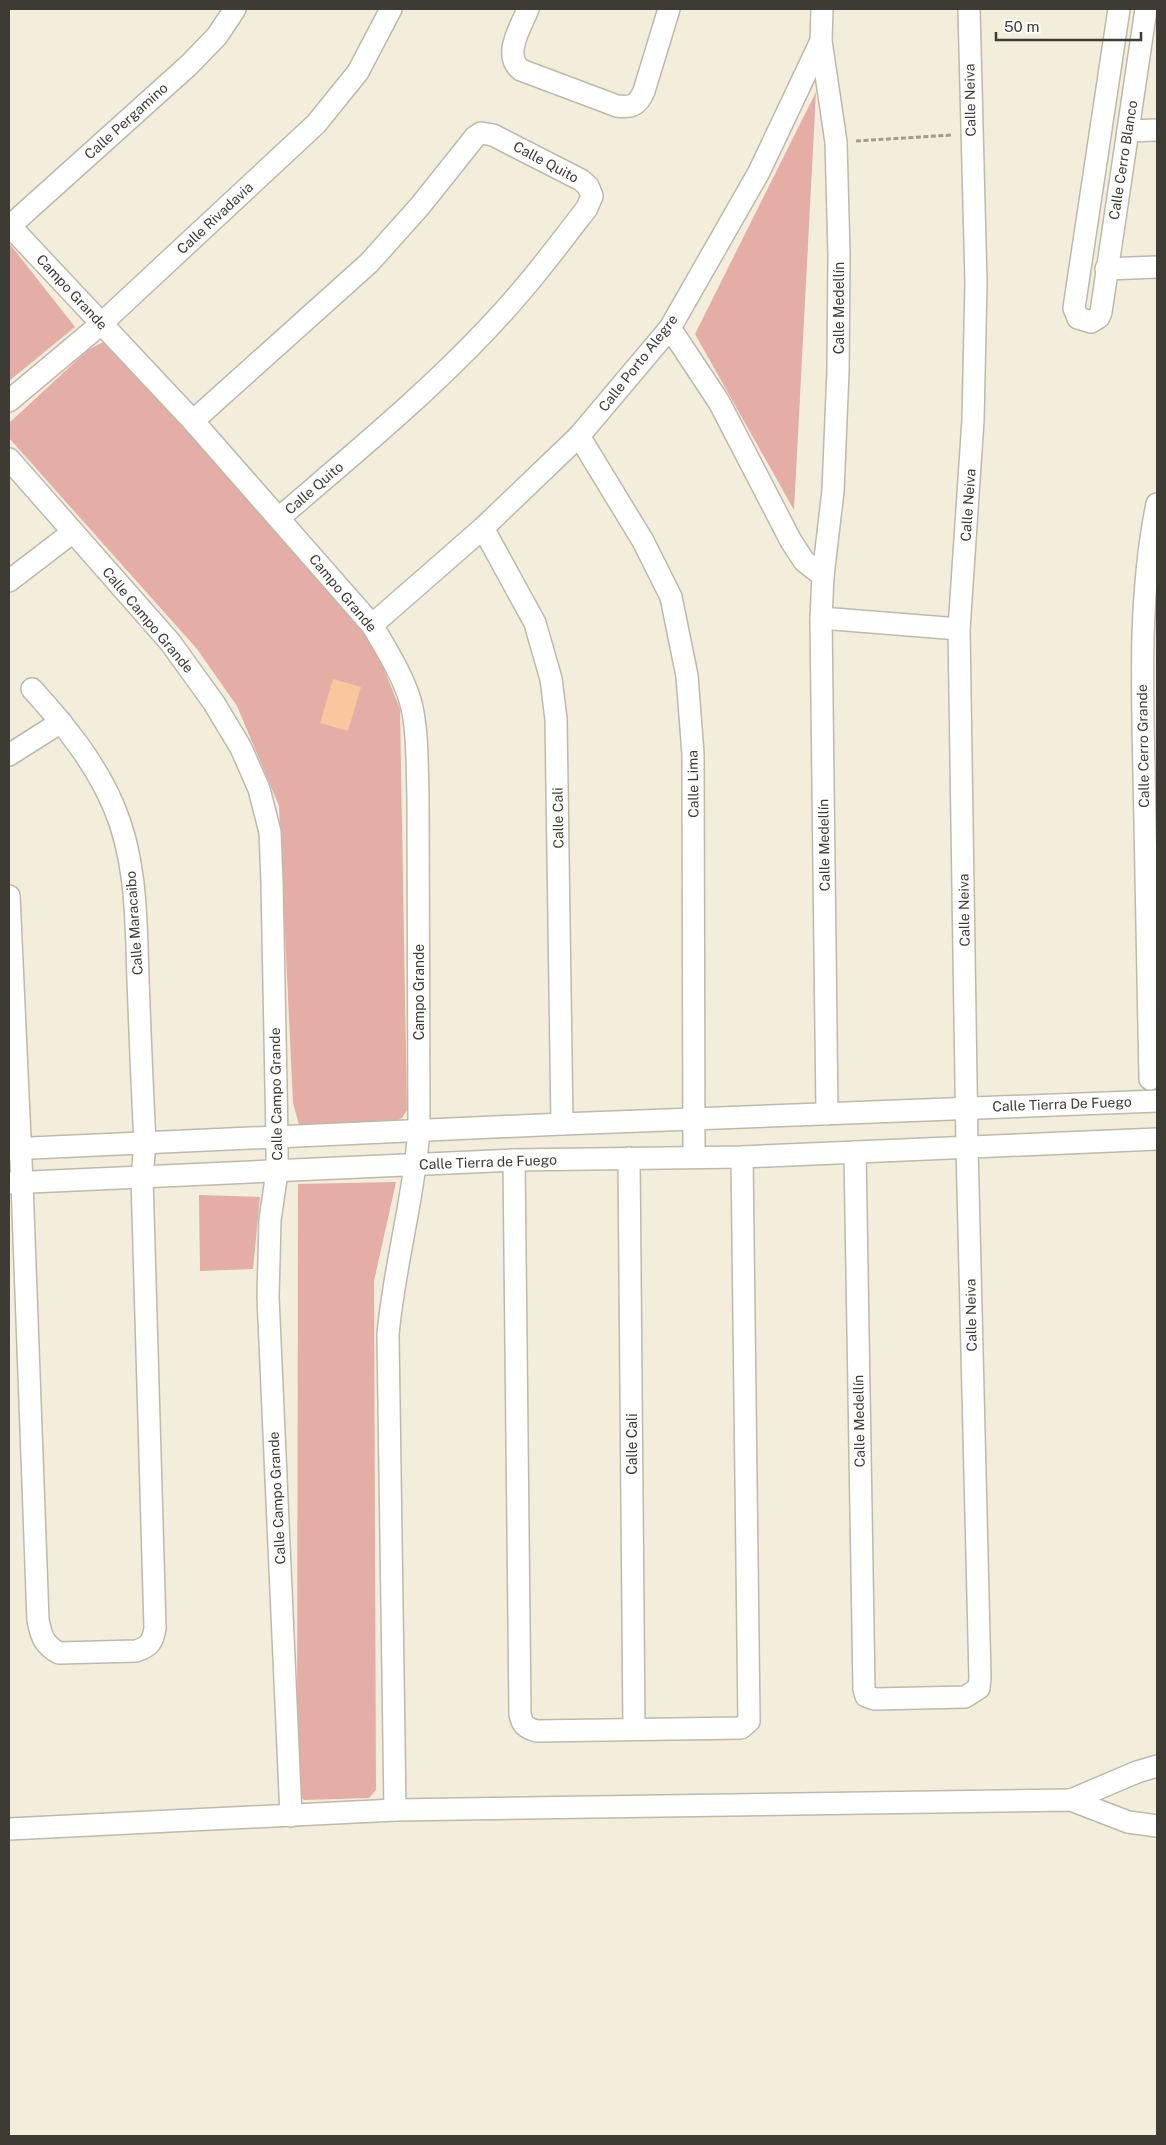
<svg xmlns="http://www.w3.org/2000/svg" width="1166" height="2145" font-family="'Public Sans',sans-serif">
<style>
.green{fill:#e4ada5}
.building{fill:#f9c69d}
.lines{fill:none;stroke-linecap:round;stroke-linejoin:round}
.minor-casing{stroke:#beb9a8;stroke-width:24}
.path{stroke:#9f9b8e;stroke-width:3;stroke-dasharray:5 2.5;stroke-linecap:butt}
.minor{stroke:#fff;stroke-width:21}
.labels{text-anchor:middle;dominant-baseline:central;stroke-width:4;stroke-linejoin:round;paint-order:stroke}
.street-label{font-size:14px;fill:#3d3b34;stroke:#fff}
</style>
<rect width="100%" height="100%" fill="#f3eddc"/>
<g class="green">
<polygon points="816,92 794,510 695,334"/>
<polygon points="9,243 75,327 9,381"/>
<polygon points="105,341 112,346 362,628 380,659 400,709 407,1110 402,1118 388,1125 299,1125 293,1103 279,806 237,706 197,649 9,438 9,423 88,350"/>
<polygon points="396,1182 374,1281 376,1790 369,1798 304,1800 297,1792 298,1184"/>
<polygon points="199,1195 260,1197 253,1269 200,1271"/>
</g>
<polygon class="building" points="333,679 361,687 348,731 320,723"/>
<g class="lines">
<g class="minor-casing">
<g id="minor">
<path d="M528,9C521,27 502,55 521,70L617,106C632,108 638,105 644,91L669,9"/>
<polyline points="1119,9 1074,308 1078,318 1091,322 1099,317 1101,312 1146,9"/>
<polyline points="821,41 836,142 839,254 838,371 833,491 823,576 821,618 827,1114"/>
<polyline points="1128,131 1157,130"/>
<path d="M9,225L193,421L372,625C386,649 402,674 410,700C418,726 417,769 418,796L419,1130C414,1199 394,1266 388,1335L395,1810"/>
<polyline points="10,226 189,65 217,36 235,9"/>
<polyline points="1106,269 1157,267"/>
<polyline points="670,328 719,402 791,541 804,561 823,576"/>
<polyline points="9,401 101,324 316,124 358,72 391,9"/>
<path d="M193,421L369,263L420,206L475,137L481,133L493,135L581,180L588,186L592,196L587,208C557,247 527,287 493,323C427,394 352,455 279,518"/>
<polyline points="579,436 643,541 671,597 687,676 693,754 694,1157"/>
<polyline points="9,459 170,642 214,703 241,748 259,789 270,832 272,882 277,1138 277,1172 270,1220 268,1297 291,1816"/>
<polyline points="483,528 535,623 551,679 556,719 562,1124"/>
<polyline points="9,581 73,532"/>
<polyline points="821,618 959,629"/>
<polyline points="372,625 483,528 579,436 670,328 759,172 821,41 822,9"/>
<polyline points="9,755 61,722"/>
<path d="M9,896L22,1183L38,1620C41,1636 44,1645 59,1653L136,1651C149,1647 153,1642 155,1628L142,1178L145,1142C142,1087 140,1033 138,979C136,921 137,861 114,807C95,762 64,724 32,689"/>
<path d="M1150,1079C1148,977 1146,874 1144,772C1142,682 1139,592 1157,504"/>
<polyline points="9,1149 562,1124 1157,1101"/>
<polyline points="855,1152 864,1689 866,1696 875,1699 965,1697 979,1688 980,1678 967,1146 959,629 973,420 976,283 969,9"/>
<polyline points="629,1158 634,1729"/>
<path d="M514,1160L520,1714C522,1725 526,1728 537,1731L741,1728L749,1721L742,1157"/>
<polyline points="9,1183 514,1160 742,1157 1157,1139"/>
<polyline points="1071,1800 1137,1772 1157,1766"/>
<polyline points="9,1829 395,1810 1071,1800 1128,1822 1157,1826"/>
</g>
</g>
<polyline class="path" points="856,141 952,135"/>
<use href="#minor" class="minor"/>
</g>
<g class="labels">
<g class="street-label">
<text transform="translate(970 100) rotate(-91)">Calle Neiva</text>
<text transform="translate(126 121) rotate(-42)">Calle Pergamino</text>
<text transform="translate(1123 160) rotate(-81)">Calle Cerro Blanco</text>
<text transform="translate(546 162) rotate(28)">Calle Quito</text>
<text transform="translate(215 218) rotate(-43)">Calle Rivadavia</text>
<text transform="translate(72 292) rotate(47)">Campo Grande</text>
<text transform="translate(839 308) rotate(-90)">Calle Medellín</text>
<text transform="translate(638 363) rotate(-52)">Calle Porto Alegre</text>
<text transform="translate(314 488) rotate(-41)">Calle Quito</text>
<text transform="translate(968 505) rotate(-86)">Calle Neiva</text>
<text transform="translate(343 593) rotate(50)">Campo Grande</text>
<text transform="translate(148 620) rotate(50)">Calle Campo Grande</text>
<text transform="translate(1143 746) rotate(-91)">Calle Cerro Grande</text>
<text transform="translate(693 784) rotate(-91)">Calle Lima</text>
<text transform="translate(558 818) rotate(-91)">Calle Cali</text>
<text transform="translate(824 845) rotate(-91)">Calle Medellín</text>
<text transform="translate(964 910) rotate(-91)">Calle Neiva</text>
<text transform="translate(134 923) rotate(-94)">Calle Maracaibo</text>
<text transform="translate(419 992) rotate(-90)">Campo Grande</text>
<text transform="translate(276 1094) rotate(-91)">Calle Campo Grande</text>
<text transform="translate(1062 1104) rotate(-2)">Calle Tierra De Fuego</text>
<text transform="translate(488 1162) rotate(-2)">Calle Tierra de Fuego</text>
<text transform="translate(971 1315) rotate(-91)">Calle Neiva</text>
<text transform="translate(859 1421) rotate(-91)">Calle Medellín</text>
<text transform="translate(632 1444) rotate(-90)">Calle Cali</text>
<text transform="translate(277 1498) rotate(-93)">Calle Campo Grande</text>
</g>
</g>
<rect width="1166" height="2145" fill="none" stroke="#3d3b34" stroke-width="20"/>
<path d="M996 32v8h145v-8" fill="none" stroke="#3d3b34" stroke-width="2.5"/>
<text x="1004" y="32" font-size="15" fill="#3d3b34" stroke="#ffffff" stroke-width="4" paint-order="stroke">50 m</text>
</svg>
